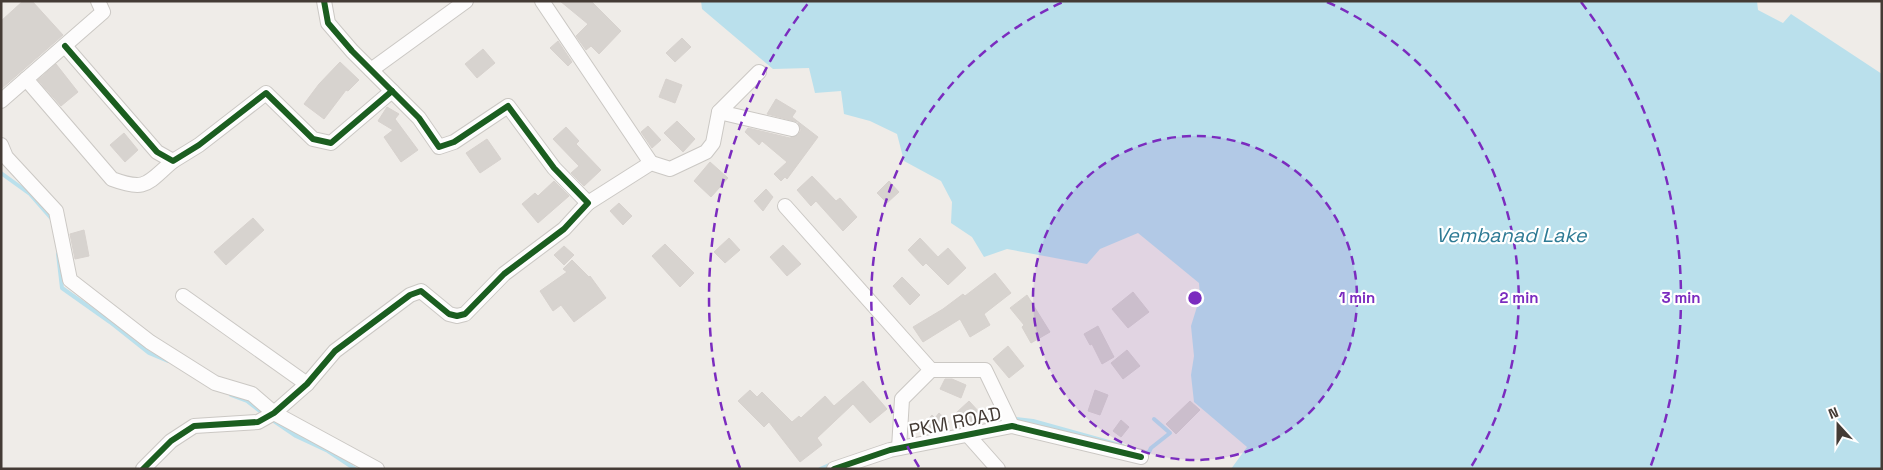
<svg xmlns="http://www.w3.org/2000/svg" width="1883" height="470" font-family="'Space Grotesk',sans-serif">
<style>
.water{fill:#bae0ec}
.lines{fill:none;stroke-linecap:round;stroke-linejoin:round}
.stream{stroke:#bae0ec;stroke-width:4}
.building{fill:#d7d3cf;stroke:#d7d2ce}
.minor-casing{stroke:#cbc8c4;stroke-width:16}
.minor{stroke:#fdfcfc;stroke-width:14}
.cycleway-casing{stroke:#fff;stroke-width:9}
.cycleway{stroke:#1b5e20;stroke-width:6}
.ring{fill:none;stroke:#7b2cbf;stroke-width:2.5;stroke-dasharray:9 6}
.labels{text-anchor:middle;dominant-baseline:central;stroke-width:4.5;stroke-linejoin:round;paint-order:stroke}
.street-label{font-size:19px;fill:#443b35;stroke:#fff}
.water-label{font-size:20px;font-style:italic;fill:#2d7a94;stroke:#fff}
.centre{fill:#7b2cbf;stroke:#fff;stroke-width:2.5}
.ring-label{font-size:15px;text-anchor:middle;font-weight:bold;fill:#7b2cbf;stroke:#fff;stroke-width:4.5;stroke-linejoin:round;paint-order:stroke}
</style>
<rect width="100%" height="100%" fill="#efece8"/>
<polygon class="water" points="701,1 1757,1 1758,10 1783,23 1791,14 1882,74 1882,469 1231,469 1247,447 1194,402 1191,375 1194,356 1191,326 1200,297 1199,283 1138,233 1100,249 1087,264 1007,249 984,257 972,237 951,223 952,202 941,181 904,161 897,134 870,121 844,114 841,91 815,93 809,68 773,69 702,9"/>
<g class="lines">
<g class="stream">
<polyline points="1,173 30,194 51,218"/>
<polyline points="58,254 62,288 110,322 149,353 168,361"/>
<polyline points="231,395 247,401 265,415"/>
<polyline points="271,419 296,436 328,451 355,469"/>
<polyline points="1016,419 1033,421 1123,446"/>
<polyline points="988,424 1005,419"/>
<polyline points="1144,453 1149,452 1151,448 1170,433 1154,419"/>
<polyline points="820,469 834,463"/>
</g>
</g>
<g class="building">
<polygon points="23,1 32,1 63,35 1,89 1,21"/>
<polygon points="560,1 591,1 621,31 599,54 591,46 586,50 576,36 588,24"/>
<polygon points="682,38 691,47 675,62 666,53"/>
<polygon points="558,41 572,62 568,66 550,48"/>
<polygon points="483,49 495,63 477,78 465,64"/>
<polygon points="340,62 359,80 348,91 346,90 324,119 304,104 319,84"/>
<polygon points="56,64 78,92 61,106 38,80"/>
<polygon points="666,79 682,85 675,103 659,97"/>
<polygon points="776,99 796,111 792,117 818,137 787,179 785,177 781,181 774,174 787,162 762,141 759,145 745,132 748,128 790,138 798,135 801,130 798,122 767,114"/>
<polygon points="387,107 399,114 395,119 418,150 401,162 384,137 393,130 378,121"/>
<polygon points="677,121 695,139 683,152 664,133"/>
<polygon points="648,126 661,140 652,148 641,132"/>
<polygon points="566,127 579,141 576,144 601,170 584,186 571,173 579,166 553,139"/>
<polygon points="124,133 138,150 125,162 110,145"/>
<polygon points="487,139 501,159 480,173 466,153"/>
<polygon points="710,162 728,178 711,197 694,181"/>
<polygon points="812,176 836,201 840,198 857,217 843,231 816,201 811,206 797,190"/>
<polygon points="554,181 569,196 538,223 522,204 535,193 538,196"/>
<polygon points="889,181 899,192 887,203 877,193"/>
<polygon points="766,189 773,197 763,211 754,201"/>
<polygon points="619,203 632,216 623,225 610,211"/>
<polygon points="253,218 264,230 226,265 214,252"/>
<polygon points="84,230 89,256 75,259 70,234"/>
<polygon points="729,238 740,250 725,263 714,252"/>
<polygon points="920,238 938,257 948,248 966,268 948,285 926,263 923,266 908,250"/>
<polygon points="665,244 694,273 680,287 652,256"/>
<polygon points="783,245 801,264 787,276 770,257"/>
<polygon points="564,246 574,255 564,265 554,255"/>
<polygon points="572,260 589,277 590,276 606,298 574,322 561,305 553,311 540,291 567,272 563,269"/>
<polygon points="995,273 1011,293 984,314 990,325 970,337 960,319 923,342 913,327 943,309 963,294 965,296"/>
<polygon points="902,277 920,295 910,305 893,286"/>
<polygon points="1133,292 1149,312 1128,328 1112,309"/>
<polygon points="1027,295 1050,332 1031,343 1022,327 1024,325 1010,308"/>
<polygon points="1098,326 1114,357 1102,364 1092,344 1090,345 1084,334"/>
<polygon points="1008,346 1024,366 1009,378 993,359"/>
<polygon points="1127,350 1140,366 1123,379 1111,363"/>
<polygon points="945,379 952,379 966,385 961,398 940,389"/>
<polygon points="863,381 887,409 870,423 853,404 817,438 822,445 800,462 769,422 764,427 738,401 750,390 757,397 762,392 792,422 799,416 801,418 825,396 834,406"/>
<polygon points="1095,390 1108,395 1100,415 1088,411"/>
<polygon points="969,401 981,414 967,425 956,413"/>
<polygon points="1190,401 1200,410 1176,434 1166,424"/>
<polygon points="939,413 949,422 941,431 936,432 925,423 932,415 935,418"/>
<polygon points="1121,420 1129,427 1121,437 1113,431"/>
</g>
<g class="lines">
<g class="minor-casing">
<g id="minor">
<polyline points="542,1 651,163"/>
<polyline points="65,46 157,152 173,161 199,145 266,93 313,139 331,143 392,91"/>
<polyline points="371,70 466,1"/>
<path d="M26,79L112,179C147,192 147,183 173,161"/>
<polyline points="1,101 103,12 98,1"/>
<polyline points="719,112 792,129"/>
<polyline points="1,145 6,157 56,211 70,280 150,342 215,383 252,394 274,413 377,469"/>
<polyline points="588,203 651,163 670,169 706,152 713,143 719,112 759,72"/>
<polyline points="785,206 931,370 902,399 899,448"/>
<polyline points="183,296 307,384"/>
<polyline points="931,370 985,370 1012,426"/>
<polyline points="967,434 998,469"/>
<polyline points="143,469 171,441 194,426 258,422 274,413 307,384 335,351 410,295 421,291 449,314 457,316 465,314 504,274 564,229 588,203 554,168 508,106 454,142 439,147 419,118 352,51 328,23 324,1"/>
<polyline points="834,469 890,450 1012,426 1141,457"/>
</g>
</g>
<use href="#minor" class="minor"/>
<g class="cycleway-casing">
<g id="cycleway">
<polyline points="65,46 157,152 173,161 199,145 266,93 313,139 331,143 392,91"/>
<polyline points="143,469 171,441 194,426 258,422 274,413 307,384 335,351 410,295 421,291 449,314 457,316 465,314 504,274 564,229 588,203 554,168 508,106 454,142 439,147 419,118 352,51 328,23 324,1"/>
<polyline points="834,469 890,450 1012,426 1141,457"/>
</g>
</g>
<use href="#cycleway" class="cycleway"/>
</g>
<circle cx="1195" cy="298" r="162" fill="#7b2cbf" fill-opacity=".12"/>
<g class="ring">
<circle cx="1195" cy="298" r="162"/>
<path d="M919 467A324 324 0 0 1 1063 2M1327 2A324 324 0 0 1 1471 467"/>
<path d="M740 468A486 486 0 0 1 809 2M1581 2A486 486 0 0 1 1650 468"/>
</g>
<g class="labels">
<g class="street-label">
<text transform="translate(955 422) rotate(-11)">PKM ROAD</text>
</g>
<g class="water-label">
<text x="1511" y="235">Vembanad Lake</text>
</g>
</g>
<circle cx="1195" cy="298" r="8" class="centre"/>
<g class="ring-label">
<text x="1357" y="303">1 min</text>
<text x="1519" y="303">2 min</text>
<text x="1681" y="303">3 min</text>
</g>
<rect width="1883" height="470" fill="none" stroke="#443b35" stroke-width="5"/>
<g transform="translate(1838 425) rotate(339)" stroke="#ffffff" stroke-width="4" paint-order="stroke">
<path d="M0-4L9 19L0 12L-9 19Z" fill="#443b35"/>
<text y="-8" font-size="14" font-weight="bold" text-anchor="middle" fill="#443b35">N</text>
</g>
</svg>
